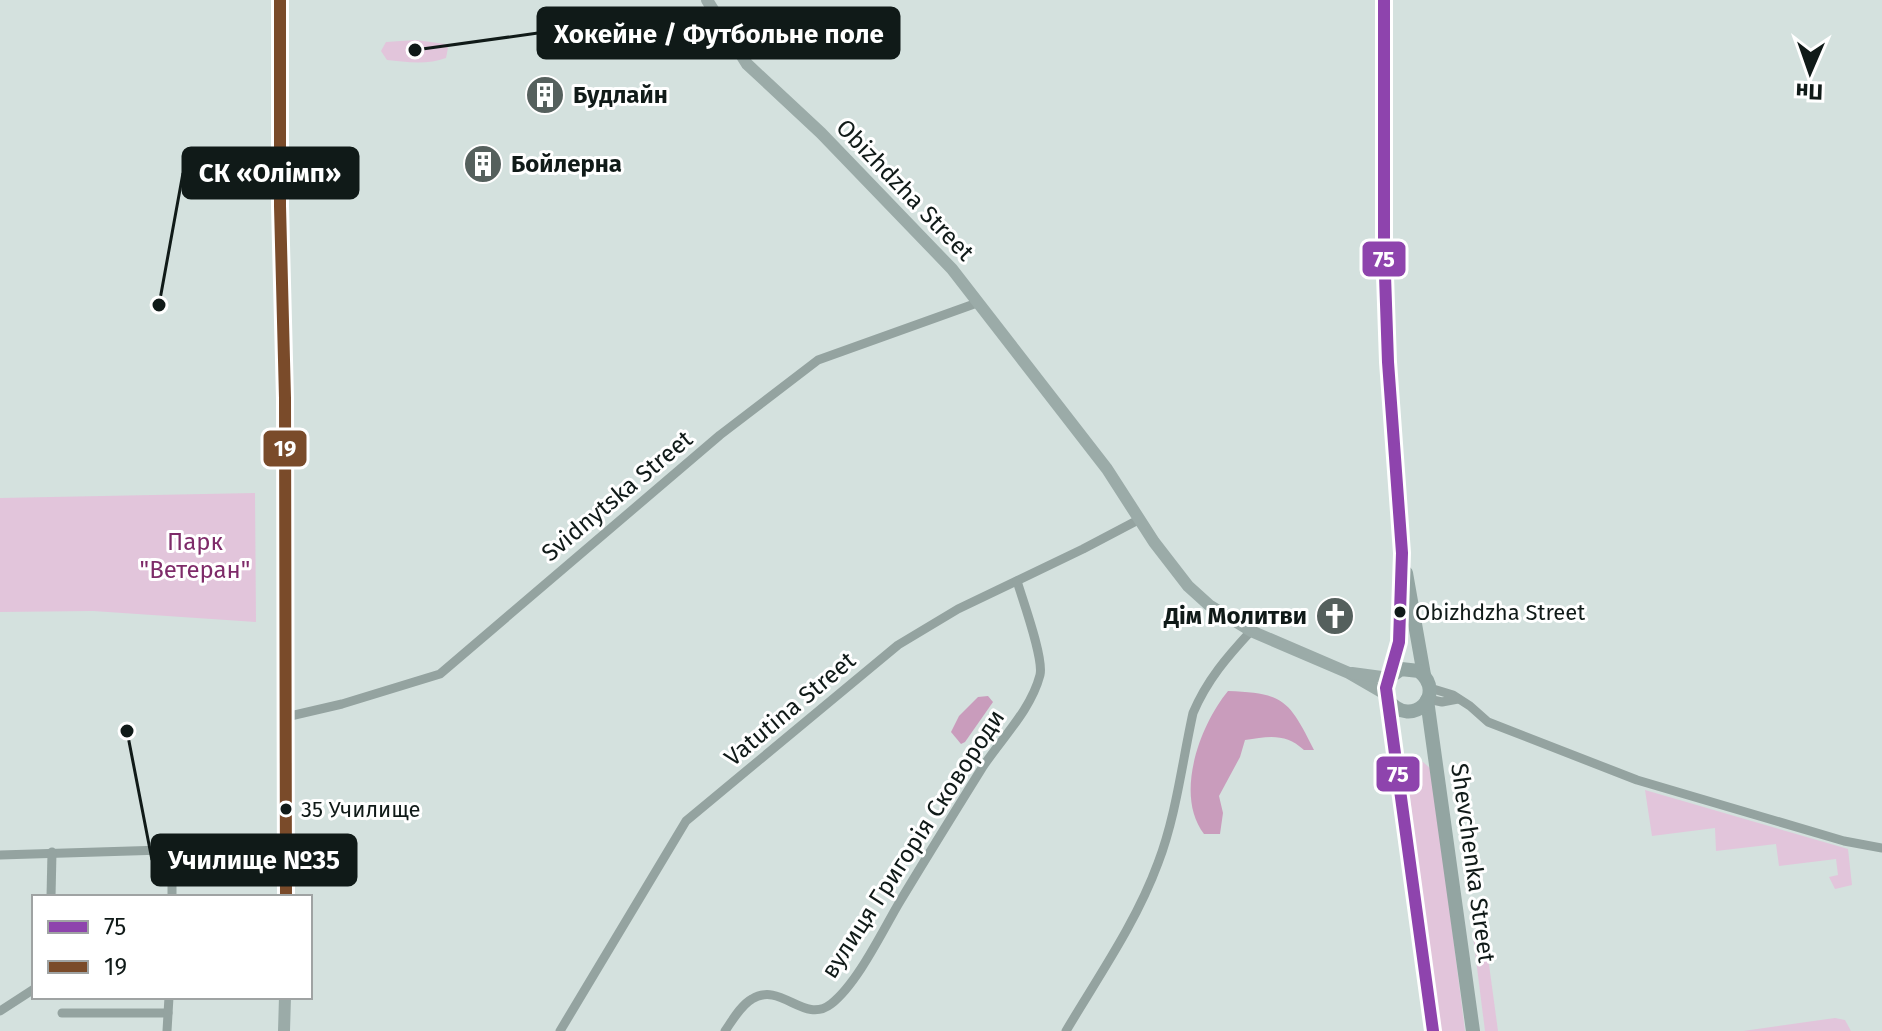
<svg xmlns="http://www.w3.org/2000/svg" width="1882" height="1031" font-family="'Fira Sans',sans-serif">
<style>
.green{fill:#e2c5db}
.water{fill:#c99cbc}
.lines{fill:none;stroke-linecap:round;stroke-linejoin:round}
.street{stroke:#94a3a0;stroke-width:9}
.secondary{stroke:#9baba8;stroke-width:12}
.primary{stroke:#93a5a2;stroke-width:14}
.bus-1-casing{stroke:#fff;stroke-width:18}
.bus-2-casing{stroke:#fff;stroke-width:18}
.bus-1{stroke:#8e44ad;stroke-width:12}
.bus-2{stroke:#7a4b2a;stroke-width:12}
.bus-dot{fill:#101a18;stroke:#fff;stroke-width:3}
.labels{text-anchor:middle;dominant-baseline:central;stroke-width:6;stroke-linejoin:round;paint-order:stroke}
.bus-label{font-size:22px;fill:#101a18;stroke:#fff;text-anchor:start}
.poi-label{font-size:24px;font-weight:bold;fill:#101a18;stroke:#fff;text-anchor:start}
.street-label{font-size:24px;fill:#101a18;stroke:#fff}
.park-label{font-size:24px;fill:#7e2b69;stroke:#fff}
.leader{fill:none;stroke:#101a18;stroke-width:3}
.callout-dot{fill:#101a18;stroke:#fff;stroke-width:3}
.callout{fill:#101a18;stroke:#101a18;stroke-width:3}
.callout-label{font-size:26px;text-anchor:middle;font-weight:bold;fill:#fff}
.line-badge{stroke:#fff;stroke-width:3}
.badge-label{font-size:22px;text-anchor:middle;font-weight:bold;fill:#fff}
</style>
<rect width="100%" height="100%" fill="#d4e1de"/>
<g class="green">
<path d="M416,40L445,44L448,48L446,58C428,65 405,62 387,60L381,51L386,42Z"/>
<polygon points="255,493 256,622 93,611 0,612 0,498"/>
<polygon points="1417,762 1423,762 1432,770 1465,1031 1439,1031 1407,773 1412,764"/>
<polygon points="1645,790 1848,849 1852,885 1835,889 1829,877 1838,875 1836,859 1779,866 1776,844 1716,851 1715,828 1652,836"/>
<polygon points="1485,935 1498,1031 1485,1031 1473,936"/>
<polygon points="1835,1018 1845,1020 1851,1031 1743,1031"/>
</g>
<g class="water">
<path d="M1228,691C1284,693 1289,700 1314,750H1304C1286,733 1269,736 1245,740L1240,757L1219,796L1223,813L1220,834H1204C1174,795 1200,725 1228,691Z"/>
<polygon points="988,696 993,702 965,742 961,744 951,732 959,716 978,697"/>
</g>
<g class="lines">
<g class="street">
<polyline points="1430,688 1453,695 1470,706 1488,722 1637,780 1844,841 1882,848"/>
<polyline points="1428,699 1442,702 1458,699"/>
<polyline points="286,717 342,704 440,674 720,435 818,360 977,303"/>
<polyline points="0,855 163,850 172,859 172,897"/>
<polyline points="51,897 52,852"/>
<polyline points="0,1011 34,989"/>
<polyline points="62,1013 168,1013"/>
<polyline points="167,1031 169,997"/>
<polyline points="560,1031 686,821 898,645 958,609 1083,549 1140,519"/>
<path d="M725,1031C732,1021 741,1005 752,999C781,981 804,1025 831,1004C857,984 882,932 899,903C926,858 954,813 982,768C1001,739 1031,710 1040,675C1044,658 1023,601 1017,581"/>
<path d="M1066,1031C1098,977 1136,923 1158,863C1176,816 1182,763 1193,713C1207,680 1227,657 1251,631"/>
</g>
<g class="secondary">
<polyline points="280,0 280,206 285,398 286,897"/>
<polyline points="707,0 747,64 821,133 952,269 1107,469 1154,542 1188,586 1209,605 1251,631 1349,673 1387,695"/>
<polyline points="1352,673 1389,678"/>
<polyline points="284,1031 285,997"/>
</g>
<g class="primary">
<polyline points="1384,0 1384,246 1388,362 1402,553 1399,642 1386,688 1433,1031"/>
<polyline points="1406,573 1424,675"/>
<polyline points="1427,700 1473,1031"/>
<path d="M1389,701C1411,729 1448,695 1419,671L1401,669L1391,676"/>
</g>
<g class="bus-1-casing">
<polyline id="bus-1" points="1384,0 1384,246 1388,362 1402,553 1399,642 1386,688 1433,1031"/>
</g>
<g class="bus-2-casing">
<polyline id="bus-2" points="280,0 280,206 285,398 286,897"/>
</g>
<use href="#bus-1" class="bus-1"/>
<use href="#bus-2" class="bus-2"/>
</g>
<defs>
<g id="building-disc" transform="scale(2)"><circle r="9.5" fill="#55605d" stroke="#fff"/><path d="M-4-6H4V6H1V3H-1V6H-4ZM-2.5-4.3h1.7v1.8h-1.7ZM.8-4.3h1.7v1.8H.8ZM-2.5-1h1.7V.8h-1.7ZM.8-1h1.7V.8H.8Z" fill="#fff"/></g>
<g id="church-disc" transform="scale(2)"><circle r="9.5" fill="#55605d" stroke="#fff"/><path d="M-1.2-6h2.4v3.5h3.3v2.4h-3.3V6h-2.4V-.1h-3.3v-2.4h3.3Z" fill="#fff"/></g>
</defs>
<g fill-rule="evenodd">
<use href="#building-disc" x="545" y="95"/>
<use href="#building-disc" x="483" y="164"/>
<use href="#church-disc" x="1335" y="616"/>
</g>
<g class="bus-dot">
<circle cx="1400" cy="612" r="7"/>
<circle cx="286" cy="809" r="7"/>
</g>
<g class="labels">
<g class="bus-label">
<text x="1415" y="612">Obizhdzha Street</text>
<text x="301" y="809">35 Училище</text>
</g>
<g class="poi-label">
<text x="573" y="95">Будлайн</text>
<text x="511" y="164">Бойлерна</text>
<text x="1307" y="616" text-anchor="end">Дім Молитви</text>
</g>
<g class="street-label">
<text transform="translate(905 190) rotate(46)">Obizhdzha Street</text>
<text transform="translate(617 496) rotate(-40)">Svidnytska Street</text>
<text transform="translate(790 709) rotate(-40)">Vatutina Street</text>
<text transform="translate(913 844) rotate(-57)">вулиця Григорія Сковороди</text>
<text transform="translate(1473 863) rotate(82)">Shevchenka Street</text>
</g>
<g class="park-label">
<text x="195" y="542">Парк<tspan x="195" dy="28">"Ветеран"</tspan></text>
</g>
</g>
<path class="leader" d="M415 50L538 33M159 305L183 173M127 731L152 860"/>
<g class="callout-dot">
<circle cx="415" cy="50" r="8"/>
<circle cx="159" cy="305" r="8"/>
<circle cx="127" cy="731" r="8"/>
</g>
<g class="callout">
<rect x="538" y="8" width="361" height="50" rx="8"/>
<rect x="183" y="148" width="175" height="50" rx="8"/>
<rect x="152" y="835" width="204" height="50" rx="8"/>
</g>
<g class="callout-label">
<text x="719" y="43">Хокейне / Футбольне поле</text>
<text x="270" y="182">СК «Олімп»</text>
<text x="254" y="869">Училище №35</text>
</g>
<g class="line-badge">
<rect x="1361" y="240" width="46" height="38" rx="8" fill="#8e44ad"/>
<rect x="262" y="429" width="46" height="39" rx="8" fill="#7a4b2a"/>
<rect x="1375" y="755" width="46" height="38" rx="8" fill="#8e44ad"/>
</g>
<g class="badge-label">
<text x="1384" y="267">75</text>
<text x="285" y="456">19</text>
<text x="1398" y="782">75</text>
</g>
<rect x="32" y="895" width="280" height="104" fill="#ffffff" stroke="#9fa3a3" stroke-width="2"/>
<rect x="48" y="921" width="40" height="12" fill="#8e44ad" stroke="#9fa3a3" stroke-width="2"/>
<text x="104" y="935" font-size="24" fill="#101a18">75</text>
<rect x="48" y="961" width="40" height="12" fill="#7a4b2a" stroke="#9fa3a3" stroke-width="2"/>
<text x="104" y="975" font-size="24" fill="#101a18">19</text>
<g transform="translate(1810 72) rotate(182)" stroke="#ffffff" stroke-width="6" paint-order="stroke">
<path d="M0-6L14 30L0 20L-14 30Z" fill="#101a18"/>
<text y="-12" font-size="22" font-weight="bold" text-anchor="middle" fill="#101a18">Пн</text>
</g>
</svg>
